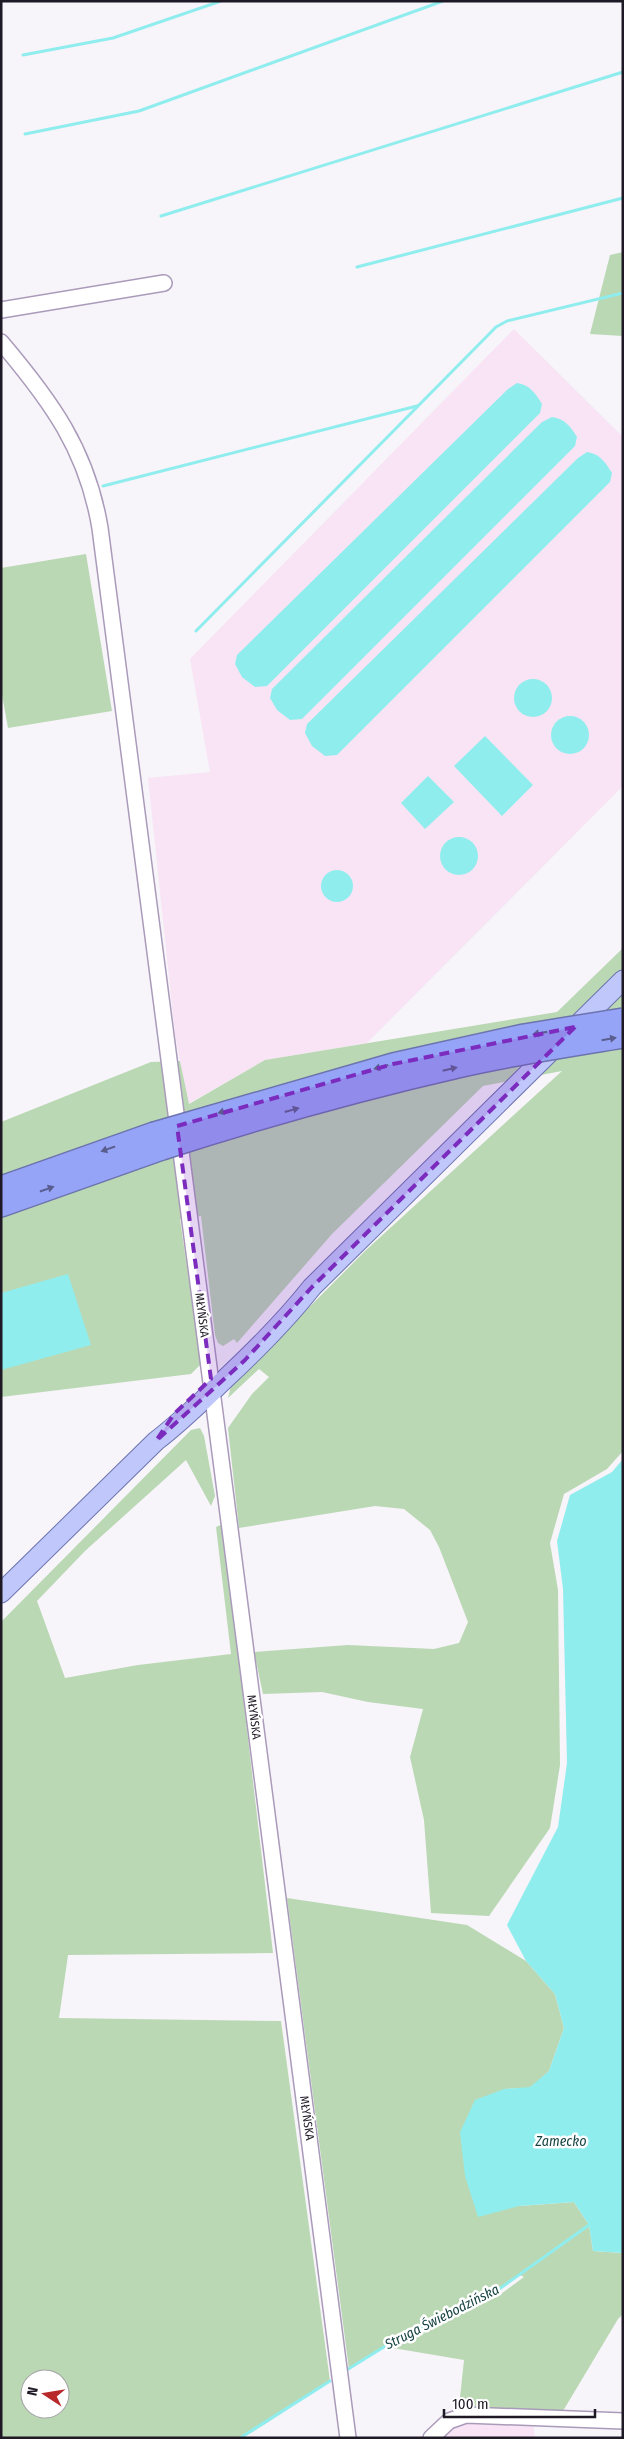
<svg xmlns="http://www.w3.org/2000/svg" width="624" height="2439" font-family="'Fira Sans Condensed',sans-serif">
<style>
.industrial{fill:#f8e4f4}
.green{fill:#bad8b3;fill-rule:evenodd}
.water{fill:#90edee}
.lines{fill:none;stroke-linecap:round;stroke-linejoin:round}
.stream{stroke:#90edee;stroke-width:3}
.minor-casing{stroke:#aa9bba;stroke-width:18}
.major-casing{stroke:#6c73ae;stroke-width:21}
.highway-casing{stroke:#6c73ae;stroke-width:24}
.minor{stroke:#fff;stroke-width:15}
.major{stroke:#c0c8fb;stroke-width:19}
.highway{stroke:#96a4f8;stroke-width:21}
.highway-bridge-casing{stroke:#6c73ae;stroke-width:24;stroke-linecap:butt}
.highway-bridge{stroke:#96a4f8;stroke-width:21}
.oneway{fill:#5a5e8e}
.marked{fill:#7b2cbf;fill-opacity:0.2;stroke:#7b2cbf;stroke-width:4;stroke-dasharray:10 6;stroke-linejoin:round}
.labels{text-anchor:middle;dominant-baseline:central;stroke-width:5;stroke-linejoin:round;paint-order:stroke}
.street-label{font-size:12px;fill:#1f1925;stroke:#fff}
.water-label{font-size:14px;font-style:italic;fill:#184444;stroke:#fff}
</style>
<rect width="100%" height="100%" fill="#f7f4fa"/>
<g class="industrial">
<polygon points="514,329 623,437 623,786 367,1043 265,1060 188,1104 175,1034 148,778 210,772 190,659"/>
<polygon points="467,2421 533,2424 535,2438 439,2438 451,2427"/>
</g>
<g class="green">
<polygon points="623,252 623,336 590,334 610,255"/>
<polygon points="86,554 112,711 8,728 1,689 1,568"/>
<polygon points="623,948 623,1451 607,1469 564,1494 550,1543 558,1590 560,1765 550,1828 489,1916 431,1913 424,1820 410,1757 423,1709 368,1702 322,1692 263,1694 254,1652 348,1645 434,1649 459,1643 468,1622 439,1547 430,1530 404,1509 375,1506 239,1528 228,1428 252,1394 269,1377 259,1369 228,1398 231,1386 365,1251 562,1071 483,1086 332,1234 237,1343 234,1339 223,1346 218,1343 215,1335 201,1216 180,1219 201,1364 191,1374 1,1397 1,1122 151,1062 180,1061 189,1104 265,1060 557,1012"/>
<path d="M200,1428L204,1436L215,1496L211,1506L186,1460L85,1551L37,1601L65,1678L138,1665L231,1654L216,1527L223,1524L273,1953L68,1955L59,2018L281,2021L330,2381C300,2399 273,2421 242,2438H1V1622L191,1430ZM30,2379H60V2409H30Z"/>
<polygon points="287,1898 467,1925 526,1961 555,1994 564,2028 549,2071 530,2088 504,2089 519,2206 574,2202 589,2225 593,2251 623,2253 623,2314 618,2319 563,2411 459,2407 464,2360 393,2348 501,2294 524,2277 520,2275 495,2292 392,2342 349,2369"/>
</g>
<g class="water">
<path d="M517,383C530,385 535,393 542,404L540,413L267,686L255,687L242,677L235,664L237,655L508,389Z"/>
<path d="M552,417C565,419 570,426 577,437L575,446L302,719L290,720L277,710L270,698L272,689L542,422Z"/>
<path d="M587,452C600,454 605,462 612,473L610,482L337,755L325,756L312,746L305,733L307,724L578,458Z"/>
<circle cx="533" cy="698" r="19"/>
<circle cx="570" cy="735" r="19"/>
<polygon points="485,736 533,785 502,816 454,766"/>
<polygon points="428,776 454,802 425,829 401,803"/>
<circle cx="459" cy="856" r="19"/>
<circle cx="337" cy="886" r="16"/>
<polygon points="68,1274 91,1345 1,1370 1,1293"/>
<polygon points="623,1459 623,2253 593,2251 589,2225 574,2202 519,2206 478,2217 465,2176 460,2132 475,2100 504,2089 530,2087 549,2071 564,2028 555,1994 526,1961 507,1925 558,1827 567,1763 563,1589 557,1541 570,1495 612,1472"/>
</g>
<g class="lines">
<g class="stream">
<polyline points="23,55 113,38 221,1"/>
<polyline points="25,134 139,111 443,1"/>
<polyline points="161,216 623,72"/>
<polyline points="357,267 623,198"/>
<polyline points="103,486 417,406"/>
<polyline points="196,631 496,327 507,321 623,293"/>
<polyline points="345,2371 392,2342 495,2292 589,2225"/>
<polyline points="240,2438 330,2381"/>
</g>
<g class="minor-casing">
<g id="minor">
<polyline points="1,310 164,283"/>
<path d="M1,342C51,401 87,450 100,528L348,2438"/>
<polyline points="431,2438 449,2421 466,2415 623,2421"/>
</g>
</g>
<g class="major-casing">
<path id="major" d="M1,1593L156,1441C181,1422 202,1401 225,1379C256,1350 286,1320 312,1287L623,980"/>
</g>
<g class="highway-casing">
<g id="highway">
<polyline points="1,1187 154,1133"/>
<polyline points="1,1206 162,1149"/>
</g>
</g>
<use href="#minor" class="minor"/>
<use href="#major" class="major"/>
<use href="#highway" class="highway"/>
<g class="highway-bridge-casing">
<g id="highway-bridge">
<polyline points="154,1133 393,1064 524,1035 623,1019"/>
<path d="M162,1149C261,1117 361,1089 462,1066C515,1054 569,1046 623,1037"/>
</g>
</g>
<use href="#highway-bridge" class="highway-bridge"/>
</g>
<defs><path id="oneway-solid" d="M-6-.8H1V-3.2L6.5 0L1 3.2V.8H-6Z" transform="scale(1.25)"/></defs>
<g class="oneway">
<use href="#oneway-solid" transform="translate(540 1033) rotate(170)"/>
<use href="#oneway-solid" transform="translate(609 1039) rotate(-10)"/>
<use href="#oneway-solid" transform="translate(381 1067) rotate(165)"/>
<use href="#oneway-solid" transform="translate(450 1069) rotate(-13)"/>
<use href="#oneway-solid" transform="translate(292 1110) rotate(-16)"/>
<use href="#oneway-solid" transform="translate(225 1111) rotate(164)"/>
<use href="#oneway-solid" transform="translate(108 1149) rotate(161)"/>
<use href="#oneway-solid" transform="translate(47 1189) rotate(-19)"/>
</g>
<path class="marked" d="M575,1027L312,1287L245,1360L156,1441L174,1414L211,1379L177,1126L393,1064Z"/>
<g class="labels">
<g class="street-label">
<text transform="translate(202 1315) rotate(83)">MŁYŃSKA</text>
<text transform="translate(254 1717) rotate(83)">MŁYŃSKA</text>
<text transform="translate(307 2118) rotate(82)">MŁYŃSKA</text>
</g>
<g class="water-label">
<text x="561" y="2141">Zamecko</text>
<text transform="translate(442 2317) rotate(-27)">Struga Świebodzińska</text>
</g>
</g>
<rect width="624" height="2439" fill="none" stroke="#1f1925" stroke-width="5"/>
<g transform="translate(45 2394) rotate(282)"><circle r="24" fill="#ffffff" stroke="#a5a3a8"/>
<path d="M0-4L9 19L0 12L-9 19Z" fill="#b8292a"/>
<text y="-8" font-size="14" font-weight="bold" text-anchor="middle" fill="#1f1925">N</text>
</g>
<path d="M444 2409v8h151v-8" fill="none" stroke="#1f1925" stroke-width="2.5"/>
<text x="452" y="2409" font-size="15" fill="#1f1925" stroke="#ffffff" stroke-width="4" paint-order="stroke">100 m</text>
</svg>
